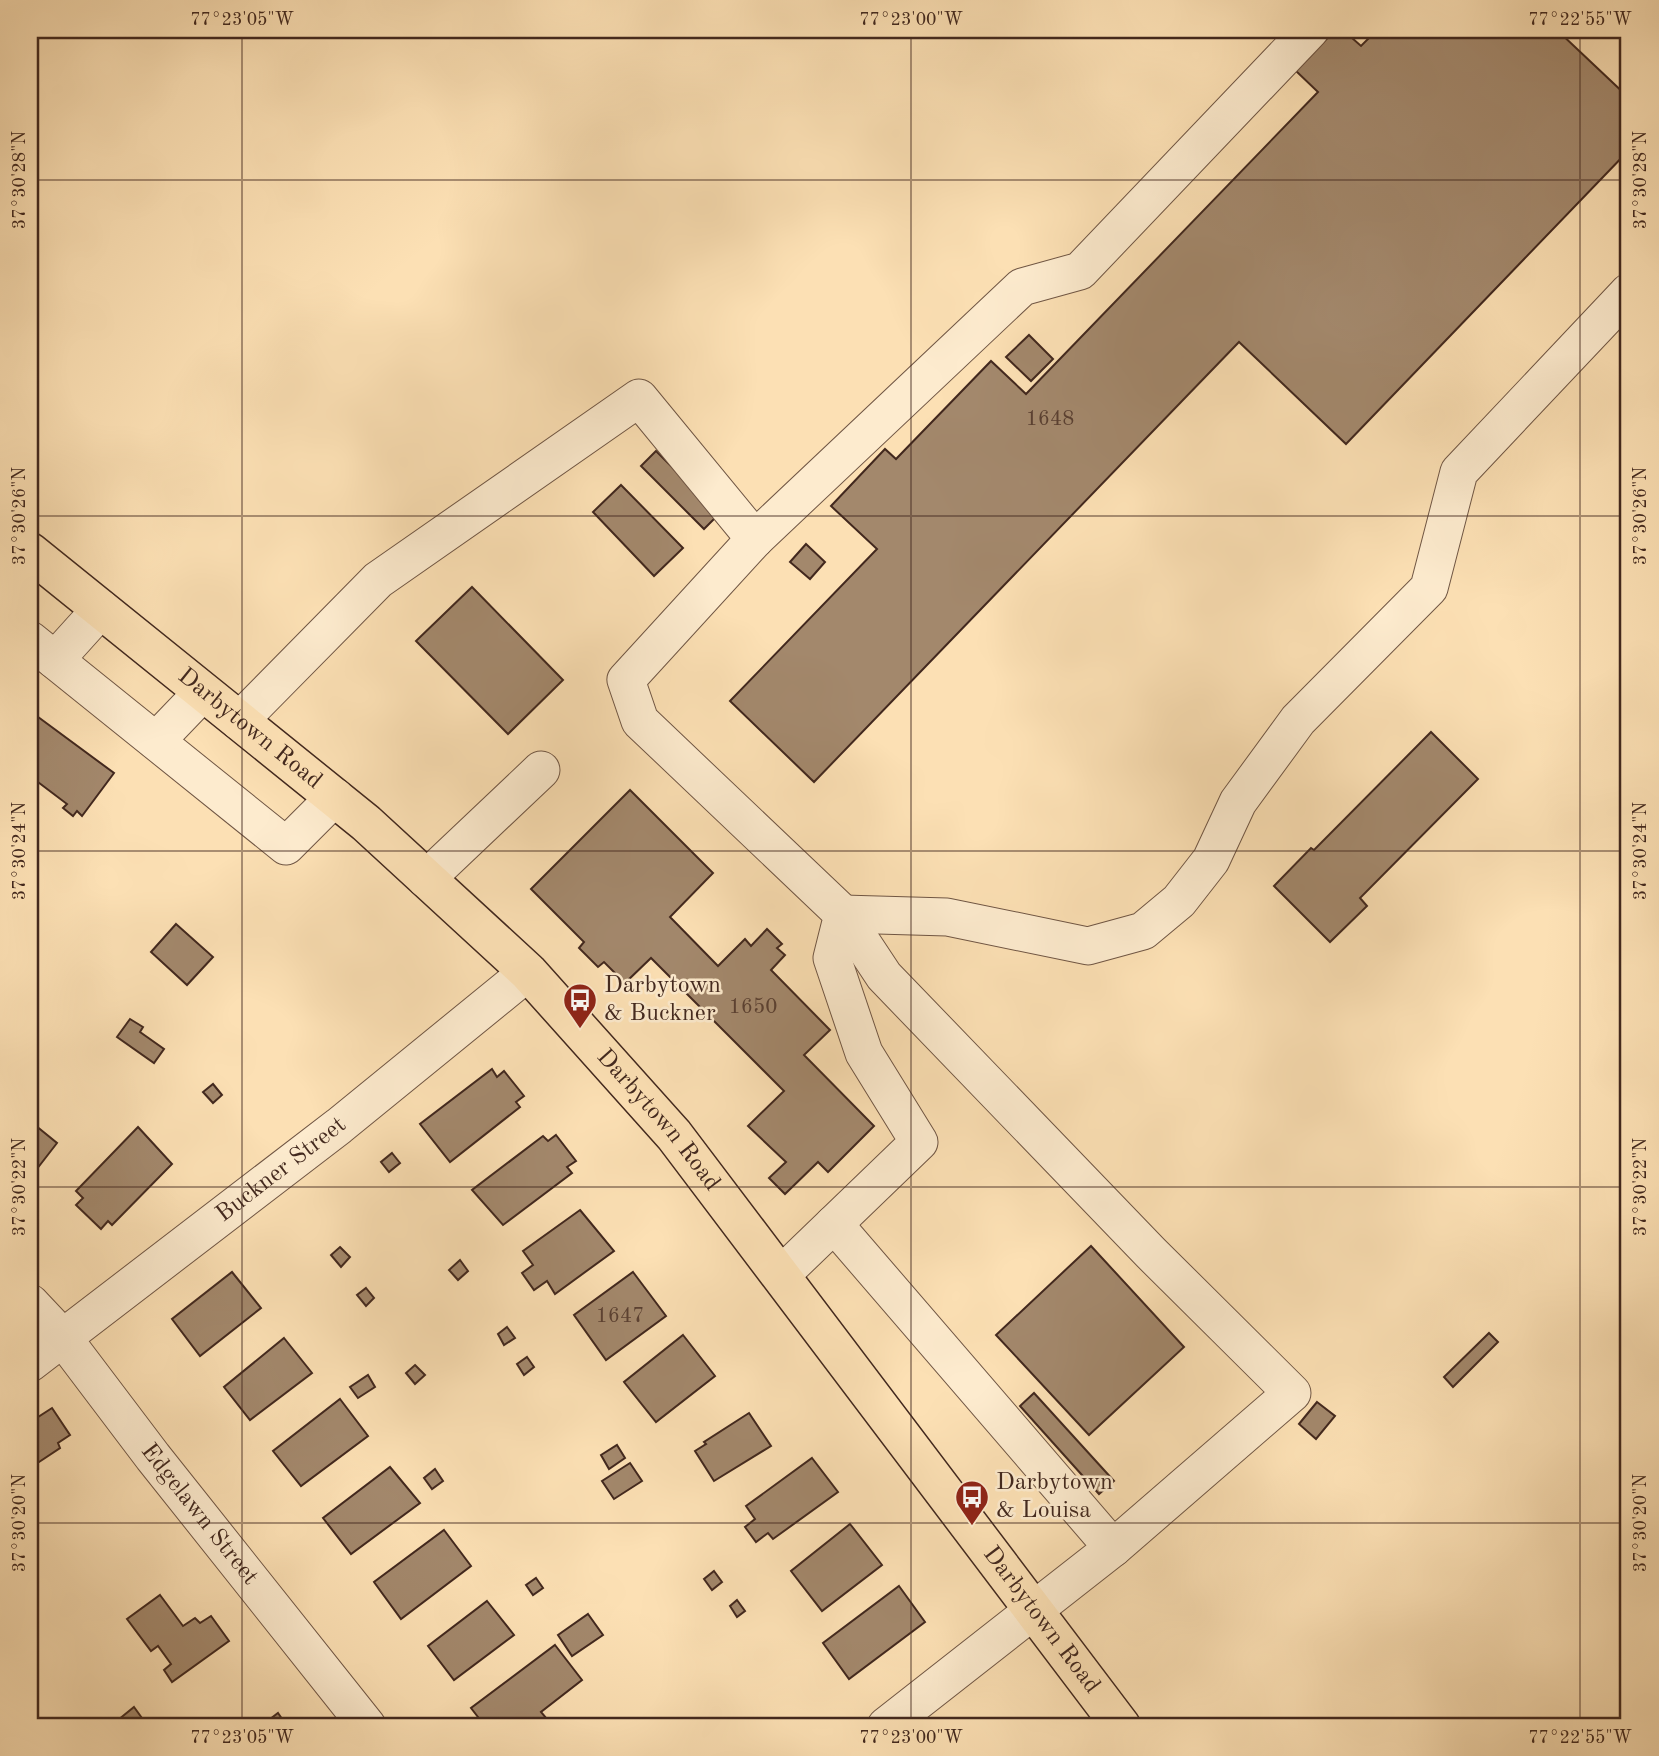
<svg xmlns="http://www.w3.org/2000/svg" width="1659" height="1756" font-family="'Old Standard TT',serif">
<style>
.building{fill:#a3886c;stroke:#42281e;stroke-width:2}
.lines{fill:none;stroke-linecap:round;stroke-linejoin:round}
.minor-casing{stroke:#705644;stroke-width:39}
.major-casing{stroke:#42281e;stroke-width:41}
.minor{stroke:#fdebce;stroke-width:37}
.major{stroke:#fce0b4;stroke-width:38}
.ticks{fill:none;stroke:#42281e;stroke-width:2;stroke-opacity:0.45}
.labels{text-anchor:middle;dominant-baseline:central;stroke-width:5;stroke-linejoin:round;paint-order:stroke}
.number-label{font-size:21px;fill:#5a4032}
.street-label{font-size:24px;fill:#42281e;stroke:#fdebce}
.poi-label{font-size:24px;fill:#42281e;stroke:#fdebce;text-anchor:start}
.neatline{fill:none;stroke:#42281e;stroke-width:2.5}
.ticks-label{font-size:18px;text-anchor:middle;fill:#42281e}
</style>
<rect width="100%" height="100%" fill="#fce0b4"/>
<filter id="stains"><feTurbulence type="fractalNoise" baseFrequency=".00286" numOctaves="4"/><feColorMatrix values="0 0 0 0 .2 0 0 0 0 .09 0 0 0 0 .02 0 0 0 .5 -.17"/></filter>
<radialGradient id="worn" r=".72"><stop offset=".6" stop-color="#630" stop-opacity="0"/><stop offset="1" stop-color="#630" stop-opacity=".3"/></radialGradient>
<g class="building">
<polygon points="1335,30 1343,30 1361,46 1377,30 1557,30 1629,98 1629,150 1346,444 1239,342 814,782 730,701 877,549 831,506 885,449 896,459 991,361 1026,394 1318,92 1296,71"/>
<polygon points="1029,335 1053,359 1031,381 1006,357"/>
<polygon points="656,451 719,514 704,529 641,466"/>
<polygon points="621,485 683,548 654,576 593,512"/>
<polygon points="806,544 825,562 810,579 790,562"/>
<polygon points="472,587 563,680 508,734 416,641"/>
<polygon points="30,711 114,773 82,816 77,811 73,816 63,808 67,804 30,776"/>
<polygon points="1431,732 1478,779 1360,898 1367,906 1330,942 1274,886 1311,848 1314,850"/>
<polygon points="630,790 713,873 670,917 718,966 745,939 751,946 767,929 782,944 777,948 785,955 771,970 830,1030 804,1055 874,1126 828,1172 818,1162 785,1194 769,1178 786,1162 748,1126 784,1091 651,958 625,983 604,962 598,967 579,948 584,942 531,889"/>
<polygon points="176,924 213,957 187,985 151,952"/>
<polygon points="130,1019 143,1027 140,1032 164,1049 154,1063 117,1037"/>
<polygon points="492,1069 497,1077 504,1071 524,1096 516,1102 520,1107 450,1162 420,1124"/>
<polygon points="213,1084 222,1095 213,1103 203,1092"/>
<polygon points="30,1121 57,1143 33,1174 30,1172"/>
<polygon points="138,1127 172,1164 112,1225 108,1221 101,1229 76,1205 83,1198 76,1191"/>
<polygon points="556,1135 576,1161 567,1167 572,1173 503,1225 472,1190 543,1136 548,1141"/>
<polygon points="392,1153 400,1163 389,1172 381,1162"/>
<polygon points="580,1210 614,1251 555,1294 547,1281 534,1290 522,1273 533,1265 523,1251"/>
<polygon points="1091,1246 1184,1347 1089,1435 996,1335"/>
<polygon points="340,1247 350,1257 341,1267 331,1255"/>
<polygon points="460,1260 468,1271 458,1280 449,1270"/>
<polygon points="232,1272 261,1308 200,1356 172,1319"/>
<polygon points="633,1272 666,1316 606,1360 574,1315"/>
<polygon points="366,1288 374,1298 366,1306 357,1295"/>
<polygon points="507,1327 515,1338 504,1345 498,1334"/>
<polygon points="1489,1333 1498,1342 1453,1387 1444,1377"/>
<polygon points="683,1335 715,1376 656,1422 624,1382"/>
<polygon points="284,1338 312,1373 250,1420 224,1387"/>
<polygon points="527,1357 534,1367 524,1375 517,1364"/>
<polygon points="415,1365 425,1375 415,1384 406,1373"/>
<polygon points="368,1375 375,1387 358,1398 350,1387"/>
<polygon points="1034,1393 1114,1481 1099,1494 1020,1406"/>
<polygon points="340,1399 368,1436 301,1486 273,1451"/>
<polygon points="1317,1402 1335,1416 1316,1439 1299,1424"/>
<polygon points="52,1408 70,1435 58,1443 60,1448 30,1468 30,1417 36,1413 38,1417"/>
<polygon points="749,1413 771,1446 714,1481 695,1451 706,1444 704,1442"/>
<polygon points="617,1445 625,1458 609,1469 601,1455"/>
<polygon points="812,1458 838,1492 773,1539 768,1533 756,1542 745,1527 755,1519 746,1506"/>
<polygon points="630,1463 642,1481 614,1499 602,1481"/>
<polygon points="390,1467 420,1503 351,1554 323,1518"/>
<polygon points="435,1469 443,1481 432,1489 424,1478"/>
<polygon points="850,1524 882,1565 822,1611 791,1571"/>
<polygon points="444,1530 471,1566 401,1619 374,1582"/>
<polygon points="714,1571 722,1582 712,1590 704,1579"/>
<polygon points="536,1578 543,1588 533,1595 526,1585"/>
<polygon points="899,1586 925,1622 849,1679 823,1643"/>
<polygon points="160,1595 183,1626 195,1618 200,1623 211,1616 229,1641 172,1682 164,1670 171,1664 158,1646 151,1651 127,1619"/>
<polygon points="737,1600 745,1611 737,1617 730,1606"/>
<polygon points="487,1601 514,1635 454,1680 428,1646"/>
<polygon points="588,1614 603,1635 572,1656 558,1635"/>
<polygon points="555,1645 582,1680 541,1712 547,1719 538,1726 485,1726 471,1708"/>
<polygon points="134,1707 147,1725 115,1726 113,1724"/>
<polygon points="278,1713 287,1726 261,1726"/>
</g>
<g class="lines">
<g class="minor-casing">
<g id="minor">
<polyline points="755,539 626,680 640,721 843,914 832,958 864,1053 919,1142 781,1275"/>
<polyline points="30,640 286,846 335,797"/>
<polyline points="55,660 101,609"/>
<polyline points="239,721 378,580 639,398 755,539 1022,287 1080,271 1310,30"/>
<polyline points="156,741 203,692"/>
<polyline points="426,879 541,770"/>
<polyline points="843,914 947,917 1088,946 1143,931 1179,901 1211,860 1238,802 1298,720 1429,588 1459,472 1629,292"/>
<polyline points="843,914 884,976 1151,1253 1292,1393 1113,1548"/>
<polyline points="834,1224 1113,1548 886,1726"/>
<path id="s1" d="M30,1303L63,1338L153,1457L367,1726"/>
<path id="s2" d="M30,1363L339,1126L528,972"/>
</g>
</g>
<g class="major-casing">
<g id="major">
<path id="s3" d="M30,552L366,823L528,972L674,1135L1121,1726"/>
</g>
</g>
<use href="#minor" class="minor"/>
<use href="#major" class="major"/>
</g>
<path class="ticks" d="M242,30V1726M911,30V1726M1580,30V1726M30,180H1629M30,516H1629M30,851H1629M30,1187H1629M30,1523H1629"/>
<defs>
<g id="bus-pin" transform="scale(1.75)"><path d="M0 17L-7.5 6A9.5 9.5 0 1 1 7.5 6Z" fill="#8f2418" stroke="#fdebce"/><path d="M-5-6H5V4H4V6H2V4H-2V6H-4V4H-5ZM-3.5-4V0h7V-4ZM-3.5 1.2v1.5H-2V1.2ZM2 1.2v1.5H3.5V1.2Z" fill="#fff"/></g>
</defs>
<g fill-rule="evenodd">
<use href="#bus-pin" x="580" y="1000"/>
<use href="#bus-pin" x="972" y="1497"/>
</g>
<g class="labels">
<g class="number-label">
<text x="1050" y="419">1648</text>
<text x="753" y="1007">1650</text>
<text x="620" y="1316">1647</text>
</g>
<g class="street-label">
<text stroke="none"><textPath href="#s3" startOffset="282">Darbytown Road</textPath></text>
<text stroke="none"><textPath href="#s3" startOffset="849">Darbytown Road</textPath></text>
<text stroke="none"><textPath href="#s2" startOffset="317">Buckner Street</textPath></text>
<text stroke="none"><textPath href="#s1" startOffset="271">Edgelawn Street</textPath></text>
<text stroke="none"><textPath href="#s3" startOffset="1479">Darbytown Road</textPath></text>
</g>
<g class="poi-label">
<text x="604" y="986">Darbytown<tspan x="604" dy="28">&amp; Buckner</tspan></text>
<text x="996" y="1483">Darbytown<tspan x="996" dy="28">&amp; Louisa</tspan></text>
</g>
</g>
<rect width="1659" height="1756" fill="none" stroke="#fce0b4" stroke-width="77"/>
<rect x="38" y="38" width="1582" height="1680" class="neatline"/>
<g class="ticks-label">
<text x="242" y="25">77°23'05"W</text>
<text x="911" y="25">77°23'00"W</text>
<text x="1580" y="25">77°22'55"W</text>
<text transform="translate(19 180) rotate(-90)" y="6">37°30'28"N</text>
<text transform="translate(1640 180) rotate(-90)" y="6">37°30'28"N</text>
<text transform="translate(19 516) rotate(-90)" y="6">37°30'26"N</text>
<text transform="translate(1640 516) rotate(-90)" y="6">37°30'26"N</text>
<text transform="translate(19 851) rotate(-90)" y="6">37°30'24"N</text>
<text transform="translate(1640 851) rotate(-90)" y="6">37°30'24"N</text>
<text transform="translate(19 1187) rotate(-90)" y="6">37°30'22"N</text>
<text transform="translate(1640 1187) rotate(-90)" y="6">37°30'22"N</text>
<text transform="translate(19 1523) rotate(-90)" y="6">37°30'20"N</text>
<text transform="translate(1640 1523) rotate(-90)" y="6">37°30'20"N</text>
<text x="242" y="1743">77°23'05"W</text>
<text x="911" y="1743">77°23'00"W</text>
<text x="1580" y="1743">77°22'55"W</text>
</g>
<rect width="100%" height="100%" filter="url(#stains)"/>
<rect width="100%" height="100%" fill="url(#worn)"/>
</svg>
